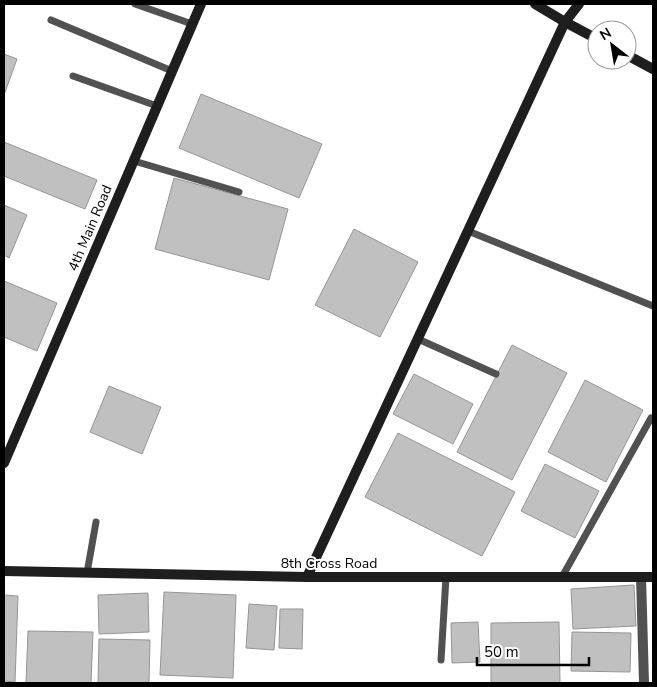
<svg xmlns="http://www.w3.org/2000/svg" width="657" height="687" font-family="'Nunito Sans',sans-serif">
<style>
.building{fill:#c0c0c0;stroke:#959595}
.lines{fill:none;stroke-linecap:round;stroke-linejoin:round}
.lane{stroke:#515151;stroke-width:7}
.street{stroke:#515151;stroke-width:10}
.secondary{stroke:#1e1e1e;stroke-width:10}
.labels{text-anchor:middle;dominant-baseline:central;stroke-width:4;stroke-linejoin:round;paint-order:stroke}
.street-label{font-size:14px;fill:#000;stroke:#fff}
</style>
<rect width="100%" height="100%" fill="#fff"/>
<g class="building">
<polygon points="4,54 17,59 4,95"/>
<polygon points="201,94 322,144 299,198 179,148"/>
<polygon points="4,142 97,180 85,209 4,176"/>
<polygon points="174,178 288,209 269,280 155,249"/>
<polygon points="4,205 27,215 9,258 4,255"/>
<polygon points="354,229 418,262 380,337 315,305"/>
<polygon points="4,281 57,303 37,351 4,337"/>
<polygon points="512,345 567,373 512,480 457,452"/>
<polygon points="414,374 473,404 453,444 393,414"/>
<polygon points="585,380 643,410 606,482 548,452"/>
<polygon points="109,386 161,407 142,454 90,432"/>
<polygon points="398,433 515,492 482,556 365,497"/>
<polygon points="545,464 599,491 575,538 521,511"/>
<polygon points="634,585 636,626 573,629 571,589"/>
<polygon points="164,592 236,595 233,678 160,675"/>
<polygon points="148,593 149,632 99,634 98,595"/>
<polygon points="4,595 18,596 15,682 4,681"/>
<polygon points="249,604 277,606 274,650 246,648"/>
<polygon points="280,609 303,609 302,649 279,648"/>
<polygon points="478,622 480,662 452,663 451,623"/>
<polygon points="559,622 560,683 491,683 491,623"/>
<polygon points="28,631 93,632 91,683 26,683"/>
<polygon points="572,632 631,633 630,672 571,671"/>
<polygon points="99,639 150,640 149,683 98,683"/>
</g>
<g class="lines">
<g class="lane">
<polyline points="135,4 192,24"/>
<polyline points="51,20 172,71"/>
<polyline points="73,76 157,106"/>
<polyline points="134,161 239,192"/>
<polyline points="468,231 653,306"/>
<polyline points="418,339 496,374"/>
<polyline points="87,573 96,522"/>
<polyline points="562,577 651,418"/>
<polyline points="441,660 446,577"/>
</g>
<polyline class="street" points="641,577 644,683"/>
<g class="secondary">
<polyline points="535,4 565,22 597,39"/>
<polyline points="627,55 653,69"/>
<polyline points="4,463 201,4"/>
<polyline points="4,571 307,577 653,577"/>
<polyline points="307,577 565,22 579,4"/>
</g>
</g>
<g class="labels">
<g class="street-label">
<text transform="translate(90 228) rotate(-67)">4th Main Road</text>
<text x="329" y="563">8th Cross Road</text>
</g>
</g>
<rect width="657" height="687" fill="none" stroke="#000000" stroke-width="10"/>
<g transform="translate(612 45) rotate(329)"><circle r="24" fill="#ffffff" stroke="#999999"/>
<path d="M0-4L9 19L0 12L-9 19Z" fill="#000000"/>
<text y="-8" font-size="14" font-weight="bold" text-anchor="middle" fill="#000000">N</text>
</g>
<path d="M477 657v8h112v-8" fill="none" stroke="#000000" stroke-width="2.5"/>
<text x="484" y="657" font-size="15" fill="#000000" stroke="#ffffff" stroke-width="4" paint-order="stroke">50 m</text>
</svg>
